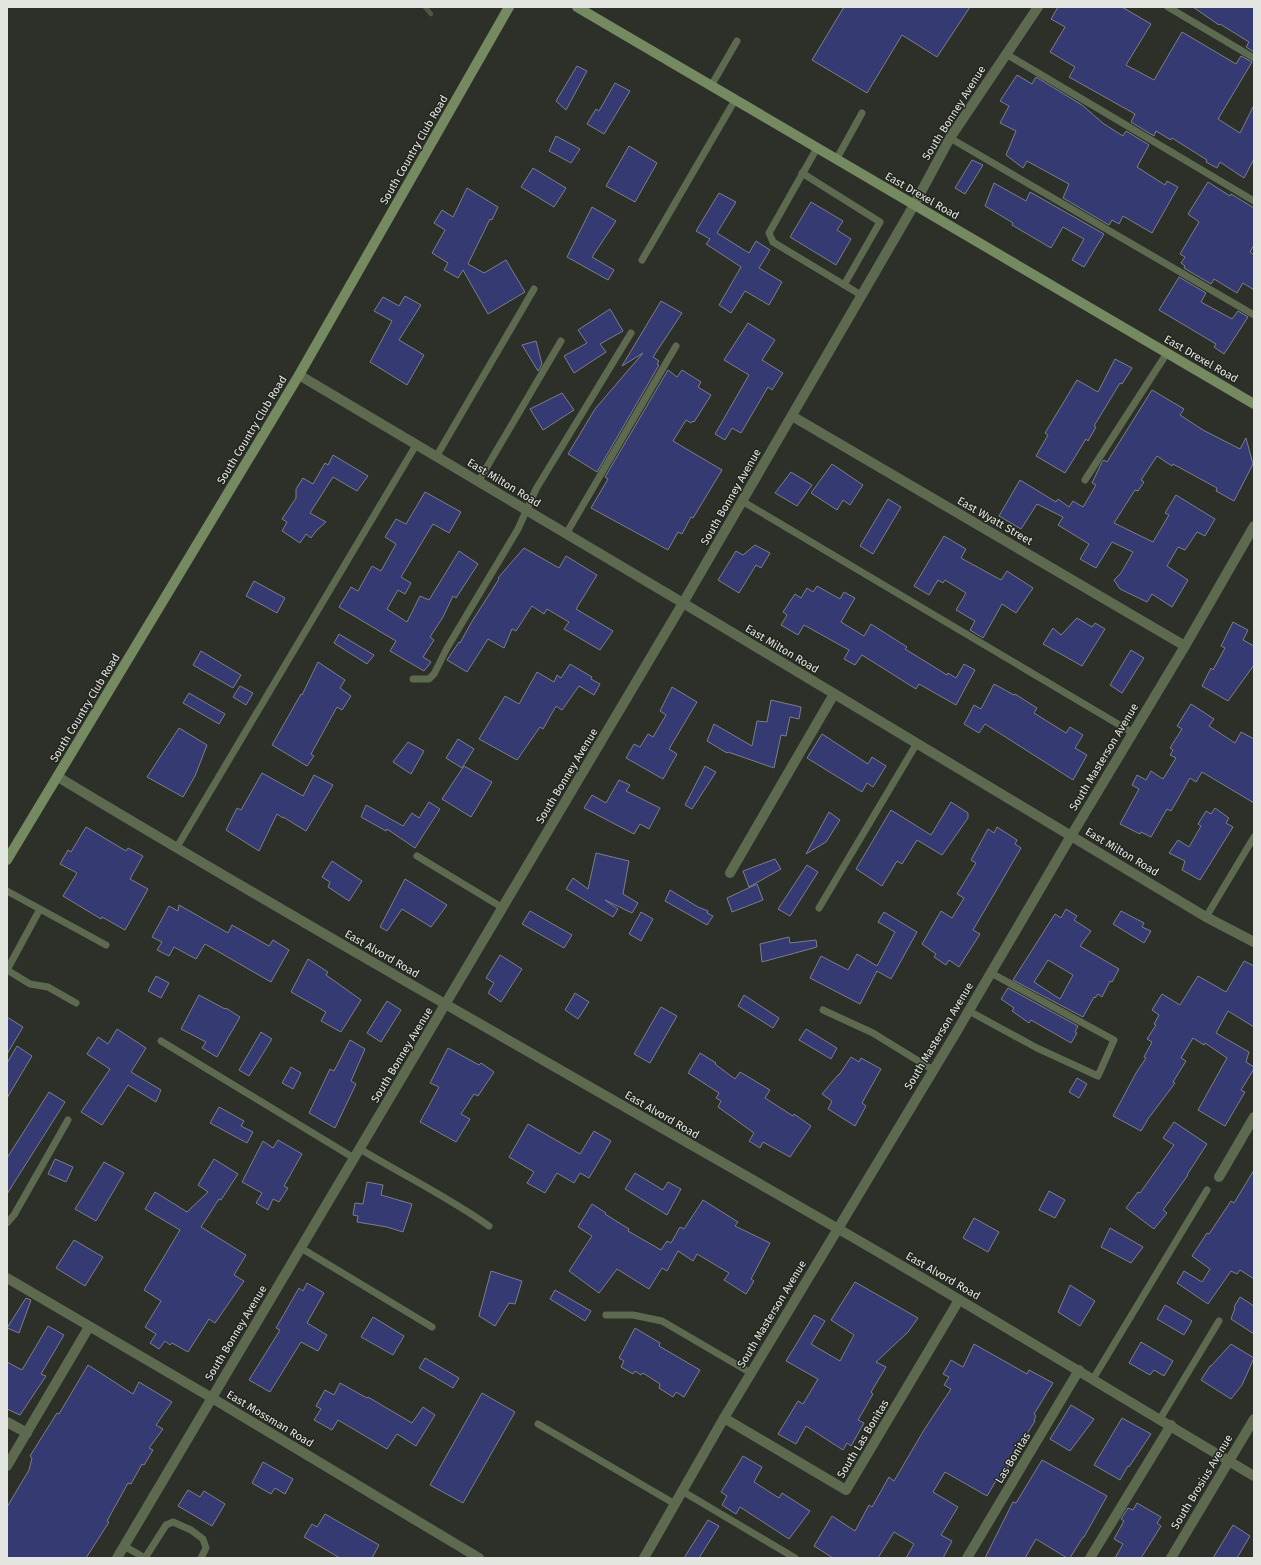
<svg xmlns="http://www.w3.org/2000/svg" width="1261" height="1565" font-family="'Fira Sans',sans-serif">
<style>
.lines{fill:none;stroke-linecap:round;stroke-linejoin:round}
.stream{stroke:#4d5843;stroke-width:4.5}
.building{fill:#353b72;stroke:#7c7e88;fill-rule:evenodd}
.lane{stroke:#5d6a50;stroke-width:7}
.street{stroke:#5d6a50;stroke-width:10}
.secondary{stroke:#768a62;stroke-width:10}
.labels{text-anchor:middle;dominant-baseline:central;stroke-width:3;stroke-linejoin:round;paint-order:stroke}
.street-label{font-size:11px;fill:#e3e5e0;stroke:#22261f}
</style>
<rect width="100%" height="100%" fill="#2c3028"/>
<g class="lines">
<polyline class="stream" points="425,7 431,14"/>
</g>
<g class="building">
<polygon points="844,7 970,7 937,57 902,35 867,93 812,60"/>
<polygon points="1058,7 1122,7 1151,24 1126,65 1154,80 1182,32 1236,64 1241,56 1252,62 1218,119 1240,133 1254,105 1254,159 1244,178 1220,162 1217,168 1206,162 1207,160 1172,138 1171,140 1156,131 1154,136 1131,122 1135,114 1069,77 1075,67 1050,52 1065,27 1051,19"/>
<polygon points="1193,7 1254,7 1254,52 1246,47 1249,42 1220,24 1219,25"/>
<polygon points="577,66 587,71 566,110 556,101"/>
<polygon points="1017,75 1032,84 1036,77 1082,105 1104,124 1123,136 1126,131 1149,145 1137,167 1165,185 1167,181 1178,187 1152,233 1123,216 1119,224 1112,220 1109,225 1063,198 1069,184 1027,161 1023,168 1006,155 1016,131 1000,123 1009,106 1000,101"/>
<polygon points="615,83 630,91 604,134 587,124 596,109 599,111"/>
<polygon points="556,136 580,149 571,163 549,151"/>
<polygon points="629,146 657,163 635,202 606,186"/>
<polygon points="972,160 983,165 965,194 955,188"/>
<polygon points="533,168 566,188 554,207 521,187"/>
<polygon points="1208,182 1230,196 1231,194 1254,208 1254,245 1250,252 1254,255 1254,290 1243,283 1237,293 1214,279 1211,284 1184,268 1185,266 1181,263 1185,257 1180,254 1199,222 1188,214"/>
<polygon points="994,183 1026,201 1030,192 1104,234 1084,267 1072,260 1084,239 1063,227 1051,248 1012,225 1013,223 985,206"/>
<polygon points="467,188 498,207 492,220 490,219 468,264 484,273 506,260 525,292 488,314 463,270 458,278 444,270 448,263 432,253 445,230 434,223 442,210 453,217"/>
<polygon points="719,193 736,202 717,233 749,253 756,241 770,250 759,268 782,282 769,305 745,291 731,313 719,305 741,267 706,244 710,239 696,231"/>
<polygon points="811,202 843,221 837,230 851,239 836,265 790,237"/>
<polygon points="592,207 616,221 592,257 614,270 608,280 567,257"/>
<polygon points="1179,277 1206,293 1201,302 1232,319 1238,311 1248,317 1224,354 1214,347 1216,344 1159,310"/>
<polygon points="405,296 421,305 399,340 424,355 407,385 370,362 392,321 374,311 383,297 399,306"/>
<polygon points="661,301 682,313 653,357 659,361 657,364 659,365 597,472 568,454 595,409 643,353 622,366"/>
<polygon points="610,309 623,331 600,344 606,352 574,373 564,356 587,343 578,330"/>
<polygon points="748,323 775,340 762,360 783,373 772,390 768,387 741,433 732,428 725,440 715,434 749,375 724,360"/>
<polygon points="536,341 542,364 538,371 522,345"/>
<polygon points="1115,359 1132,368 1122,384 1120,383 1094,426 1096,427 1088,441 1086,439 1065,473 1036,456 1048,435 1045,433 1077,380 1098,392"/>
<polygon points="668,370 677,377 682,370 701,382 698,387 711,395 694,422 693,421 691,423 686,420 673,441 722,470 693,518 691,517 682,534 678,532 668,550 591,508 608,479 605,477"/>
<polygon points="1152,390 1184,409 1180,415 1203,430 1240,449 1246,438 1253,464 1234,501 1216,491 1217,488 1173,464 1172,466 1157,456 1141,480 1144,482 1138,491 1135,490 1114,523 1153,542 1169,515 1165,513 1176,495 1215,519 1205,536 1197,532 1185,550 1178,547 1167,566 1188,580 1172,607 1152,594 1147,602 1120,589 1114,580 1121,573 1133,552 1112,542 1096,568 1080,559 1089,544 1058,525 1063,517 1037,504 1021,529 999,516 1020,480 1056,502 1058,499 1069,507 1073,501 1083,507 1096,485 1092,483 1102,462 1104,460 1107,462"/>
<polygon points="562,393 574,410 543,430 530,409"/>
<polygon points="333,455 368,476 357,491 333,477 310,513 326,522 316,531 311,538 306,534 300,543 282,531 287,522 282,519 296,498 296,489 303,478 313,484 325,463 328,465"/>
<polygon points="832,464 863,485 850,505 843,500 837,510 811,493"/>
<polygon points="791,472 812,485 797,506 775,493"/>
<polygon points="425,492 461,512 449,533 433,524 401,577 411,583 405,594 398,590 387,609 407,622 420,596 429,600 459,551 478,564 456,598 453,596 443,617 430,637 434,640 423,657 431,662 424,671 390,651 396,641 339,607 351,587 358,591 372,566 381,571 396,544 385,537 396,519 406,524"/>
<polygon points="888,499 901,507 873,554 860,546"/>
<polygon points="944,536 966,549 961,558 1001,580 1007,571 1033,588 1016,613 1002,604 983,638 970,630 975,621 956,610 966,593 945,580 943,583 938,580 929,595 914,586"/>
<polygon points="755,545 770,553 761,568 756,565 739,593 718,580 736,551 743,555"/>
<polygon points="524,548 559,568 566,556 597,575 576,609 613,631 600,650 564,629 569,622 547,609 544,614 532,606 516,631 512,629 504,648 488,639 467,672 447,660 459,642 460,643 471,623 499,579 498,578"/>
<polygon points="254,581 285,598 277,613 246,596"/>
<polygon points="817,586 840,599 844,592 855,598 841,622 864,636 871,624 907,647 905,649 947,675 948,673 956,678 964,664 975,670 956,705 919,684 916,689 862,655 855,665 844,659 849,650 804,625 798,635 781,625 787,615 783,612 795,594 801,598 807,588 813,592"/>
<polygon points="1077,618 1092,627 1095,623 1105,629 1082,666 1043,644 1053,628 1061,635"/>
<polygon points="1233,622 1248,630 1243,640 1254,646 1254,665 1228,701 1202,686 1211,668 1213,670 1225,648 1221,646"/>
<polygon points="339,634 374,655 367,664 334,643"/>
<polygon points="1131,650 1144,658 1122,693 1110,685"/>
<polygon points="201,651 241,675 233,688 193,665"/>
<polygon points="318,662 345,680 340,688 351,696 342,710 337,707 311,754 314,756 307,766 272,745 301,694 302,695"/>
<polygon points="570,664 592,677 591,679 600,684 594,695 579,686 562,710 556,706 543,729 540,727 517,760 479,739 505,696 519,704 537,672 554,682 557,675 561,678"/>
<polygon points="994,684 1014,695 1015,694 1037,708 1034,713 1066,733 1070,727 1083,735 1075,748 1087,755 1073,780 985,724 979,733 964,724 974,705 981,709"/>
<polygon points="240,686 253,693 246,705 233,697"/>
<polygon points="672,687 697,702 669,749 677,754 663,779 626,758 634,744 640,747 648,734 653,737 666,715 660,711"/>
<polygon points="189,693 225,714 219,724 183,703"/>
<polygon points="771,700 801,707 799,719 790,717 786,736 781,735 774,768 728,752 727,753 707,741 714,724 752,746 757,721 767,722"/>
<polygon points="1191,704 1214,719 1209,726 1235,743 1241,732 1254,739 1254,803 1202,772 1196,782 1190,778 1171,811 1167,809 1151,837 1141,832 1140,834 1120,824 1139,789 1132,785 1137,775 1146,780 1151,771 1163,779 1176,758 1170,755 1173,750 1170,748 1182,729 1177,726"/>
<polygon points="179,728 207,745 195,776 183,797 147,777"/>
<polygon points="822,734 868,764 872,757 886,766 873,787 867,783 862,792 807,758"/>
<polygon points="458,739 474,749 462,768 446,758"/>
<polygon points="408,742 424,751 411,774 393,762"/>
<polygon points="464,766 492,782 471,817 442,799"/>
<polygon points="705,766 716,772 692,809 685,805"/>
<polygon points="262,773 303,796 314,775 333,785 306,831 283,817 283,818 277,814 259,851 226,830 237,808 241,810"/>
<polygon points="619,780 630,785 626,791 660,808 649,829 640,824 634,834 584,808 592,795 606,803"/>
<polygon points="429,802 440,809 415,848 387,829 386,831 361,817 366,805 403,826 412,813 419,818"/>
<polygon points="951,802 968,813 968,818 942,855 917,840 902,864 897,861 882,886 856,869 891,810 931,835"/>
<polygon points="1215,808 1229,818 1226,823 1233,827 1200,880 1182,870 1185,861 1169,853 1178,840 1189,847 1201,826 1198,824 1206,811 1211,814"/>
<polygon points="829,812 840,820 826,842 806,854"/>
<polygon points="86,827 126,851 128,848 143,856 130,879 148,889 125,930 102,917 101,919 63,896 77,873 60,864 68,850 71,852"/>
<polygon points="997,827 1017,840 1015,844 1021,848 973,930 980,934 959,967 949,960 946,965 934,957 936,954 922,944 941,911 952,918 964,898 957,894 976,863 971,860 988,829 994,833"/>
<polygon points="596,853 629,861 623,894 638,903 632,913 605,900 618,909 613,917 566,889 573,878 588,889"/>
<polygon points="775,859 781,869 749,887 743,871"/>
<polygon points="332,861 362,881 349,901 328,887 330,882 322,877"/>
<polygon points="807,865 818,872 790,916 778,909"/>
<polygon points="405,879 447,905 431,927 402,909 387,931 380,927"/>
<polygon points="757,884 763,900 732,912 727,898"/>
<polygon points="670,890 698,907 708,911 707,913 713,916 707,925 665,901"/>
<polygon points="179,905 228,933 232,925 269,946 273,940 289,950 271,982 205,944 196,959 174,947 169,956 157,950 162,942 152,937 169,906 178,911"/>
<path d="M1066,909L1077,916L1074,920L1091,931L1080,946L1119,969L1112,982L1110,981L1102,997L1098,994L1095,998L1094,997L1083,1017L1013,980L1055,914L1061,918ZM1048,960L1073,975L1060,999L1034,982Z"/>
<polygon points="530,911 572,935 564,948 522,924"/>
<polygon points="1121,911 1144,923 1142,927 1151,931 1144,943 1113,924"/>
<polygon points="641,912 653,919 641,941 629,934"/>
<polygon points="884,912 917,932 891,979 877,971 860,1004 810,978 821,956 848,970 857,954 877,966 895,932 878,922"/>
<polygon points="789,937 790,943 816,940 817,947 762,962 760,944"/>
<polygon points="500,955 522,969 501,1002 488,993 494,983 486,978"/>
<polygon points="308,959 328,972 326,975 361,1000 341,1032 321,1021 326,1012 291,992"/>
<polygon points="1244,961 1254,966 1254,1027 1228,1011 1216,1033 1249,1052 1246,1062 1254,1067 1254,1069 1241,1090 1245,1092 1225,1126 1198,1110 1227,1058 1205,1043 1204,1045 1193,1038 1181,1058 1186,1061 1173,1082 1175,1083 1148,1119 1141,1131 1113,1116 1136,1073 1146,1058 1144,1057 1152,1042 1147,1039 1156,1025 1154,1024 1159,1015 1152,1010 1162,994 1180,1005 1198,976 1226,992"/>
<polygon points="156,976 169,983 161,998 148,991"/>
<polygon points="1008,988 1078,1026 1075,1032 1077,1033 1071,1043 1031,1020 1029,1023 1012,1011 1014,1008 1001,999"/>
<polygon points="575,993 589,1002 578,1019 565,1010"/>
<polygon points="199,995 225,1009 226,1008 240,1017 217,1057 202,1048 206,1042 181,1029"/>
<polygon points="744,995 779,1018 773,1028 738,1006"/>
<polygon points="387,1001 401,1010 381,1042 367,1033"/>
<polygon points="661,1007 677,1016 650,1063 634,1054"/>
<polygon points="7,1017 23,1027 7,1054"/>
<polygon points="117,1029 146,1048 131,1072 161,1090 156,1102 128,1085 102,1125 81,1112 110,1069 87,1054 98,1037 108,1044"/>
<polygon points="806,1029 837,1048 831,1059 799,1040"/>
<polygon points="261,1032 272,1039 249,1076 239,1070"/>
<polygon points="350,1040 365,1049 351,1081 356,1084 335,1128 309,1113 330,1069 334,1071"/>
<polygon points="17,1046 32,1056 7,1098 7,1063"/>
<polygon points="448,1048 479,1065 481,1063 494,1072 478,1096 474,1094 461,1114 470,1119 456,1142 420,1122 439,1087 430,1083"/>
<polygon points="700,1053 716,1063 715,1064 735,1079 740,1072 770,1090 765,1098 793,1116 794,1114 811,1126 790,1157 763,1142 760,1148 749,1141 754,1133 718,1107 721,1101 716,1098 719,1093 688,1073"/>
<polygon points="851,1057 859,1062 861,1058 881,1069 862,1103 866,1106 855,1126 828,1109 832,1101 822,1094 838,1075 839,1075"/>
<polygon points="291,1067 301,1073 293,1089 282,1083"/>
<polygon points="1077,1078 1087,1084 1079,1098 1069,1092"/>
<polygon points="49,1092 65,1102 7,1194 7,1158"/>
<polygon points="219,1107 244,1121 241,1126 253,1132 247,1143 210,1123"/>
<polygon points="1174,1122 1207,1144 1187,1175 1188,1175 1163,1210 1167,1213 1154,1229 1126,1208 1138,1192 1140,1193 1174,1145 1163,1138"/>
<polygon points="528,1124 580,1154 594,1131 611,1141 589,1178 580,1173 574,1183 557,1173 545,1193 527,1183 534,1172 509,1157"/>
<polygon points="278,1140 302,1154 284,1186 288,1188 279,1202 273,1199 268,1210 256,1203 262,1193 242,1182 263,1141 273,1148"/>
<polygon points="55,1159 73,1167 66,1182 48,1174"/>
<polygon points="214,1159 238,1174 221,1200 219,1199 201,1227 246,1255 234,1275 244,1281 215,1323 209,1319 188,1352 172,1343 170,1345 165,1341 159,1349 150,1343 156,1334 145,1327 161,1301 144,1290 180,1230 145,1209 155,1192 187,1212 208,1192 198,1185"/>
<polygon points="104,1162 124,1173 96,1221 75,1209"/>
<polygon points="1254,1170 1254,1279 1240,1270 1237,1274 1231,1271 1208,1304 1177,1283 1184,1271 1202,1282 1210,1269 1192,1256 1207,1233 1209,1234 1231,1201 1234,1203"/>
<polygon points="635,1173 663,1190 668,1182 681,1189 667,1215 625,1189"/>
<polygon points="367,1182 383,1185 381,1195 412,1204 403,1232 387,1227 357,1222 358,1216 353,1215 355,1203 363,1204"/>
<polygon points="1049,1191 1065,1200 1055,1218 1039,1210"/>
<polygon points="703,1200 738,1222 735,1226 770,1243 751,1279 754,1281 746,1294 724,1280 729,1273 697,1254 693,1261 678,1251 667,1271 662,1268 649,1289 617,1269 599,1293 569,1271 592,1236 578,1227 592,1204 606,1213 605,1214 629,1229 628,1231 661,1250 667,1241 671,1243 680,1227 684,1229"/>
<polygon points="974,1218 999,1232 988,1252 963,1238"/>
<polygon points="1110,1228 1143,1247 1131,1263 1101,1247"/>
<polygon points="74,1240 103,1257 85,1286 56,1268"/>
<polygon points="491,1271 522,1281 515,1304 509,1303 495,1326 479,1316"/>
<polygon points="855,1282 918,1318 908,1332 876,1362 886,1367 871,1392 873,1394 858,1420 864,1423 851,1446 847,1443 843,1450 806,1426 796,1444 778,1434 798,1401 803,1404 818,1379 786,1361 814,1315 825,1321 811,1344 840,1361 854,1335 831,1320"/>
<polygon points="307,1283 324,1293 307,1323 327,1335 318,1351 301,1342 270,1392 249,1380 280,1330 276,1328 299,1288 303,1291"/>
<polygon points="1070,1285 1095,1301 1080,1326 1058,1312"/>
<polygon points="555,1290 591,1311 585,1321 550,1299"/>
<polygon points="1240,1297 1254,1306 1254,1334 1231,1319 1235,1308 1234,1307"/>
<polygon points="26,1298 31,1300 19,1333 7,1328"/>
<polygon points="1165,1305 1192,1321 1184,1335 1157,1319"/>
<polygon points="373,1317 404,1336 393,1355 361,1337"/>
<polygon points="48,1326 64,1335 41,1374 46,1376 20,1415 7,1409 7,1362 22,1370"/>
<polygon points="635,1328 660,1343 659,1346 700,1370 684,1397 676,1392 673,1397 659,1388 660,1384 643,1373 641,1375 635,1371 633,1374 621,1367 624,1361 619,1358"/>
<polygon points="1141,1342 1173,1361 1164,1376 1154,1370 1150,1375 1129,1363"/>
<polygon points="974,1344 1027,1374 1029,1370 1053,1383 1034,1414 1036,1416 1034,1420 1035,1421 1007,1466 1009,1466 1000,1481 997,1479 987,1496 945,1472 933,1492 958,1507 941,1535 952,1541 943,1558 906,1558 914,1544 894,1532 878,1558 833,1558 814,1546 832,1516 855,1531 869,1505 872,1507 889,1477 894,1481 924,1430 951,1389 944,1385 949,1377 943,1374 951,1360 963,1367"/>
<polygon points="1231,1344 1254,1358 1242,1385 1231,1399 1201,1380 1210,1366 1211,1366"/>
<polygon points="425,1358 459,1378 453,1388 419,1368"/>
<polygon points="88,1365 133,1394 139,1382 172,1402 156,1425 163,1429 149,1448 153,1450 144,1465 142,1464 131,1484 128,1483 107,1521 109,1522 86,1558 7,1558 7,1507 29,1470 32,1458 30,1456 57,1413 59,1414"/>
<polygon points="340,1383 367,1398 368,1397 412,1423 423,1407 435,1415 416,1446 397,1434 387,1449 338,1420 332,1430 314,1420 321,1409 316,1406 325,1390 334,1395"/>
<polygon points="482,1393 515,1412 463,1503 430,1485"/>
<polygon points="1071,1405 1094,1419 1070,1451 1050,1439"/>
<polygon points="1122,1418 1151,1434 1129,1467 1128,1466 1120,1480 1094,1465"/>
<polygon points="743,1456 762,1467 754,1482 779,1498 782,1493 810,1511 789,1539 740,1507 736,1514 722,1505 727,1496 721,1492"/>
<polygon points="1042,1460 1107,1496 1084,1537 1083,1537 1070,1558 1067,1558 1036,1539 1025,1558 985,1558 1013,1502 1016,1503"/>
<polygon points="263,1462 293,1479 285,1494 275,1488 271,1494 252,1483"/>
<polygon points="188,1490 200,1497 204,1491 225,1504 212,1526 178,1506"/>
<polygon points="1137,1503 1161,1517 1157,1523 1161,1526 1141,1558 1115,1558 1123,1544 1114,1539 1124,1521 1121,1519 1128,1508 1133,1510"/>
<polygon points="325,1514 379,1545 372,1558 340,1558 304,1537 312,1524 317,1527"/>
<polygon points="708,1520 719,1526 699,1558 684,1558"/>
<polygon points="1233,1525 1250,1536 1237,1558 1213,1558"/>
</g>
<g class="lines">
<g class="lane">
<polyline points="1168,7 1254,58"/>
<polyline points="1006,54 1254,201"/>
<polyline points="711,86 737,41"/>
<polyline points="950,138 1254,315"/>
<polyline points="817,148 769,233 773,242 861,295"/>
<polyline points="836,160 862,113"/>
<polyline points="802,173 880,222 844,285"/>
<polyline points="642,260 735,100"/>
<polyline points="436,457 534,289"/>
<polyline points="1085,480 1167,353"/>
<polyline points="478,482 561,341"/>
<polyline points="742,501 1133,733"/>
<polyline points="566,534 676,346"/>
<polyline points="413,679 429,679 434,674 447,648 518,529 536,489 631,333"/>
<polyline points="177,847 416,445"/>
<polyline points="417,856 503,908"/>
<polyline points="7,891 106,945"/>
<polyline points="819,908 917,743"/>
<polyline points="1206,917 1254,837"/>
<polyline points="7,970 30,984 48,987 76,1003"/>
<polyline points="7,970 40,909"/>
<polyline points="823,1010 873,1033 933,1070"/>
<polyline points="969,1011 1037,1048 1098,1076 1114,1040 991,973"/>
<polyline points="161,1041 354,1158"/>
<path d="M360,1149C403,1175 448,1197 489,1226"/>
<polyline points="7,1223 14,1215 68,1120"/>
<polyline points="301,1248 432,1327"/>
<polyline points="606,1315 633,1315 662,1321 751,1373"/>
<polyline points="1093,1379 1207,1190"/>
<polyline points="1160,1419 1219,1321"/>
<polyline points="538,1424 675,1504"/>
<polyline points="682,1491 795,1558"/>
<polyline points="124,1546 145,1558"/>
<polyline points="145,1558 166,1525 173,1522 191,1530 203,1539 206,1548 201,1558"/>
</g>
<g class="street">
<polyline points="299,375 683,603 1206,917 1254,942"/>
<polyline points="792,416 1185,646"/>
<path d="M58,777C314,931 575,1078 835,1227C976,1308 1114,1393 1254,1476"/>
<polyline points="730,873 834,694"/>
<polyline points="1219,1177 1254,1117"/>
<polyline points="7,1278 212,1398 479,1558"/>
<polyline points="724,1418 846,1490 959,1300"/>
<polyline points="7,1422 27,1433"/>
<polyline points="7,1466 89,1327"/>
<polyline points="117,1558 683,603 914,205 950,138 1038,7"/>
<polyline points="644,1558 724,1418 954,1036 1071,836 1185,646 1254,526"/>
<polyline points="967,1558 1079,1370"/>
<polyline points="1090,1558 1171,1425"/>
<polyline points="1171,1558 1254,1419"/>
</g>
<g class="secondary">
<polyline points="577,7 1254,404"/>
<polyline points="7,860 299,375 509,7"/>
</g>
</g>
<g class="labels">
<g class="street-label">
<text transform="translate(954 113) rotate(-58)">South Bonney Avenue</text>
<text transform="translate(414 150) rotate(-60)">South Country Club Road</text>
<text transform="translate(922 196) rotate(30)">East Drexel Road</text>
<text transform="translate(1201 359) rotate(30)">East Drexel Road</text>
<text transform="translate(252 430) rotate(-59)">South Country Club Road</text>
<text transform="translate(504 483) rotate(31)">East Milton Road</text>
<text transform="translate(731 497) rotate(-60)">South Bonney Avenue</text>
<text transform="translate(995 521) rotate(30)">East Wyatt Street</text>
<text transform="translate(782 649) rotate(31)">East Milton Road</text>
<text transform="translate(85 708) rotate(-59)">South Country Club Road</text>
<text transform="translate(1104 757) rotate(-59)">South Masterson Avenue</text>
<text transform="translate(567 776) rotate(-59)">South Bonney Avenue</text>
<text transform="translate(1122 852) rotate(31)">East Milton Road</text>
<text transform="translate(382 954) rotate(30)">East Alvord Road</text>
<text transform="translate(939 1036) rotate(-59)">South Masterson Avenue</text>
<text transform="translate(402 1055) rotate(-59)">South Bonney Avenue</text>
<text transform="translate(662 1115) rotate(30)">East Alvord Road</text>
<text transform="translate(943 1276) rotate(30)">East Alvord Road</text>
<text transform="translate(772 1314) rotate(-59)">South Masterson Avenue</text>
<text transform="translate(236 1333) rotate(-59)">South Bonney Avenue</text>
<text transform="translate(270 1419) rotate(31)">East Mossman Road</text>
<text transform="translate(863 1439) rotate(-59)">South Las Bonitas</text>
<text transform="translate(1013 1458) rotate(-59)">Las Bonitas</text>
<text transform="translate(1202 1482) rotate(-59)">South Brosius Avenue</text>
</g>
</g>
<rect width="1261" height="1565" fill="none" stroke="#e3e5e0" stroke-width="16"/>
</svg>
